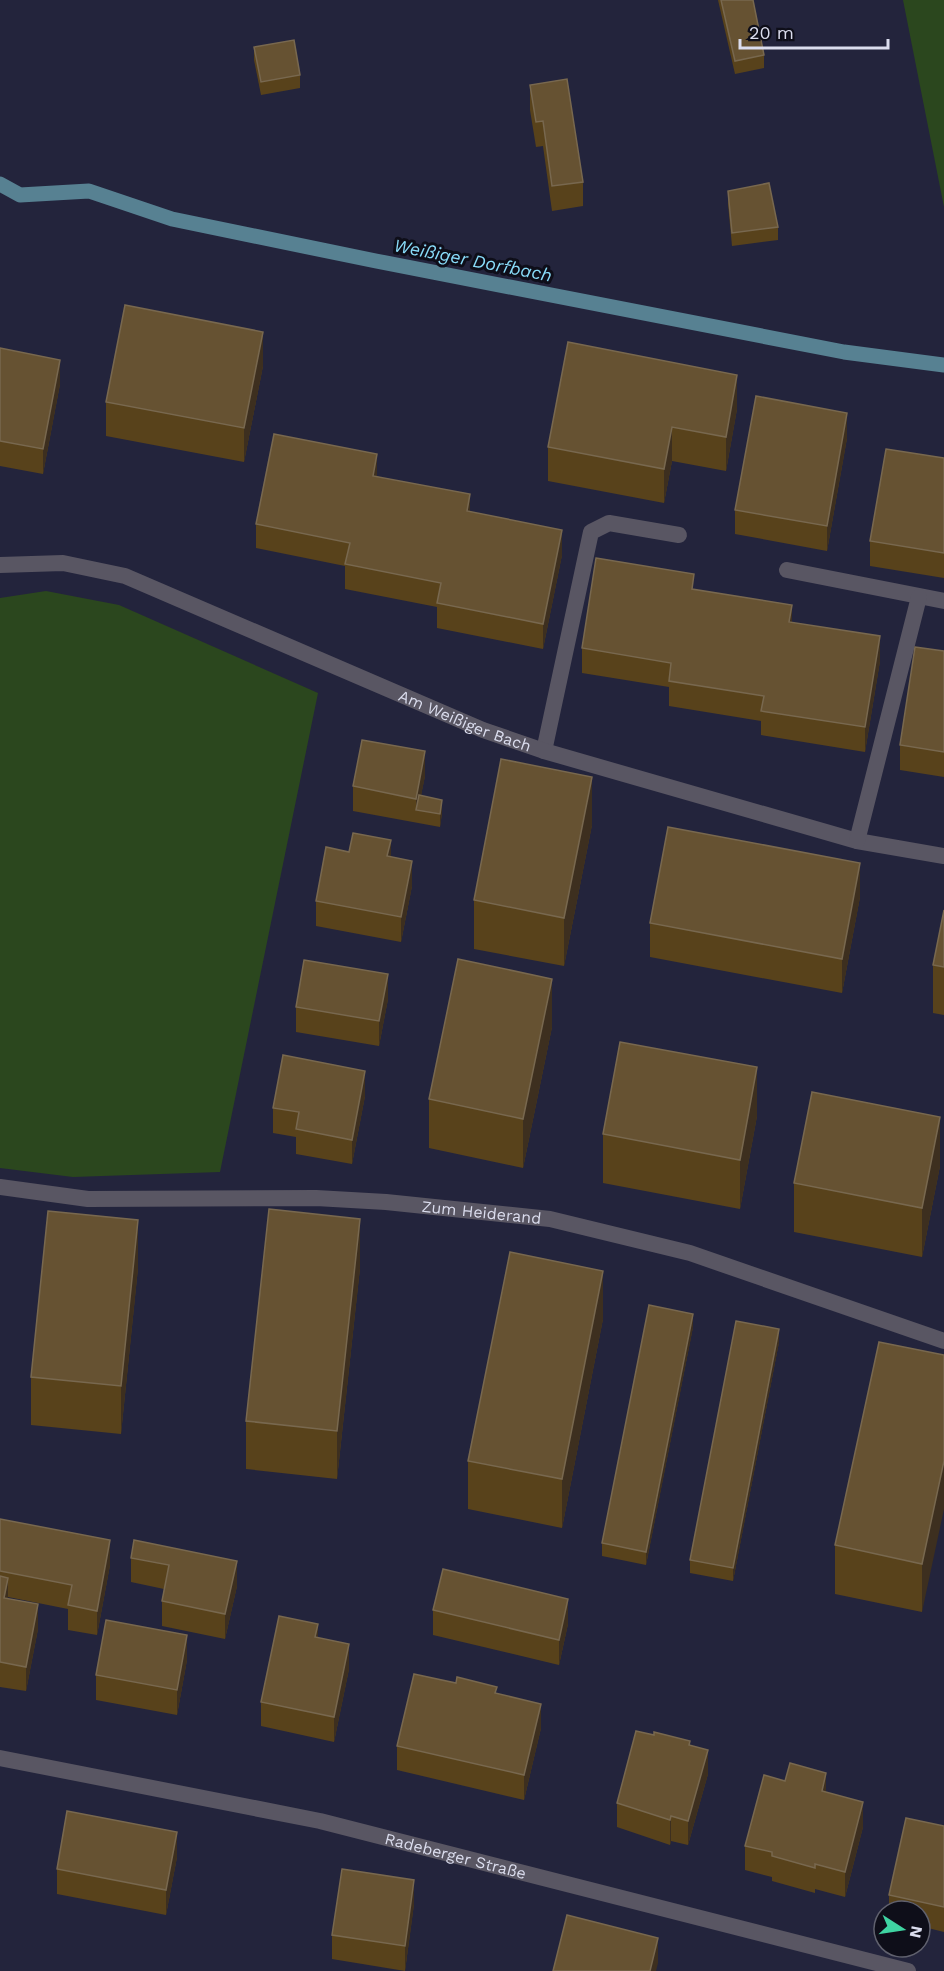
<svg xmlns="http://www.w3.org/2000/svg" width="944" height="1971" font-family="'Work Sans',sans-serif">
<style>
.green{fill:#2b471e}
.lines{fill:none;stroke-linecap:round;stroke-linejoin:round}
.stream{stroke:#578192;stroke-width:15}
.service{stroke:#595663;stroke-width:16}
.minor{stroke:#595663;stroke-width:16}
.wall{fill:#58421b}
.shaded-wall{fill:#3d2f1f}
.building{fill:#665232;stroke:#78684f;stroke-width:1.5}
.labels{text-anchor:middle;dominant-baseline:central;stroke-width:6;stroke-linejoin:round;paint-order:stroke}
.street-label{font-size:16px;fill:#dbddee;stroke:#0e0e19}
.water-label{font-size:18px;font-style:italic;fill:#89dcf9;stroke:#0e0e19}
</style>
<rect width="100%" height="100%" fill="#23243c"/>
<g class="green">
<polygon points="903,0 944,0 944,207"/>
<polygon points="46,591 119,605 318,693 220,1172 73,1177 0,1168 0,598"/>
</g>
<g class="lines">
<polyline class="stream" points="0,184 20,195 89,191 172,219 376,261 844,352 944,365"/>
<polyline class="service" points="544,751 591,532 609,523 679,535"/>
<g class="minor">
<path id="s1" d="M0,565L63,563L125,576L483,730L544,751L857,841L944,856"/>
<polyline points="787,570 944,601"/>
<polyline points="857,841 919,597"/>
<path id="s2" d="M0,1187L88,1199L316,1198L386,1202L550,1219L690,1253L944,1341"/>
<path id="s3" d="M0,1758L320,1821L908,1971"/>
</g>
</g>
<g class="wall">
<polygon points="718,0 753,0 764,55 764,68 735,74"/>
<polygon points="254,47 300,75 300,88 261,95 254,60"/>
<polygon points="530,85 583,182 583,206 552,211 543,146 536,147 530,110"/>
<polygon points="728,191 778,227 778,240 732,246 728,204"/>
<polygon points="0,348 60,384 43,474 0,466"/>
<polygon points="263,366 244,462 106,436 106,402"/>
<polygon points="737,409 726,471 672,461 664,503 548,481 548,447"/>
<polygon points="847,438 827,551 735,534 735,510"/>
<polygon points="944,458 944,578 870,566 870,541"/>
<polygon points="377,476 470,511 562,555 543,649 437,628 437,607 345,589 345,566 256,548 256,524"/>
<polygon points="694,590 792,622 880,661 865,752 761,735 761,721 669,706 669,687 582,673 582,648"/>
<polygon points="944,651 944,777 900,770 900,745"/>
<polygon points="425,776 421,795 442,813 440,827 353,811 353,786"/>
<polygon points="592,825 564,966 474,949 474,900"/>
<polygon points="349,852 391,857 412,886 401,942 316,926 316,901"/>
<polygon points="860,897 842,993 650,957 650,923"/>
<polygon points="944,910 944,1015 933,1013 933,965"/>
<polygon points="388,999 379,1046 296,1032 296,1007"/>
<polygon points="552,1027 523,1168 429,1148 429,1099"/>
<polygon points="365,1096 352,1164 296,1154 296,1137 273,1133 273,1108"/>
<polygon points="757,1116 740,1209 603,1183 603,1134"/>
<polygon points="940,1166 922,1257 794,1232 794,1183"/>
<polygon points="138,1268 121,1434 31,1425 31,1377"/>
<polygon points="360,1268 337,1479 246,1469 246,1421"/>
<polygon points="603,1319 562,1528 468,1509 468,1461"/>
<polygon points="693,1327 646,1565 602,1556 602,1543"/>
<polygon points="779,1342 733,1581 690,1573 690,1560"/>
<polygon points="944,1355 922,1612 835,1594 835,1545"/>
<polygon points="0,1519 110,1565 97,1635 68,1630 68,1609 8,1597 8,1599 38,1629 26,1691 0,1687"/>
<polygon points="134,1540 237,1586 225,1639 162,1626 162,1601 164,1589 131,1582 131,1558"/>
<polygon points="433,1610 568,1624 559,1665 433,1635"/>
<polygon points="318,1638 349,1669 334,1742 261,1726 261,1702"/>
<polygon points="187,1660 177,1715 96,1700 96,1675"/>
<polygon points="497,1694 541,1728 524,1800 397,1770 397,1746"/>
<polygon points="690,1745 708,1774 688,1845 671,1841 670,1845 617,1827 617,1803"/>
<polygon points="826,1793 863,1827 845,1897 815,1889 815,1893 772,1881 772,1877 745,1870 745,1846"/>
<polygon points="944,1826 944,1932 920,1926 920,1911 889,1911 889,1895"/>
<polygon points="177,1857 166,1915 57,1894 57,1869"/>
<polygon points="414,1904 405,1971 332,1959 332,1935"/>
</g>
<g class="shaded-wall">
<polygon points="263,332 263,366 244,462 244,428"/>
<polygon points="60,360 60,384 43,474 43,449"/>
<polygon points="737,375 737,409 726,471 726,437"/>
<polygon points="847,413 847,438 827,551 827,526"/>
<polygon points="672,427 672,461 664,503 664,469"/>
<polygon points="377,454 377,479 373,476"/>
<polygon points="470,494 470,519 467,511"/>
<polygon points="562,530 562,555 543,649 543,624"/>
<polygon points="792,605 792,630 789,622"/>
<polygon points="880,636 880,661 865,752 865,727"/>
<polygon points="425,751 425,776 418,811 416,810 416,799"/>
<polygon points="592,777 592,825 564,966 564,918"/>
<polygon points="442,800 442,813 440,827 440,814"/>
<polygon points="391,840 391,865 387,856"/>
<polygon points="412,861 412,886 401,942 401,917"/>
<polygon points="860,863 860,897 842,993 842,959"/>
<polygon points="388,974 388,999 379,1046 379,1021"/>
<polygon points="552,979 552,1027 523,1168 523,1119"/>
<polygon points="757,1067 757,1116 740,1209 740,1160"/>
<polygon points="365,1071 365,1096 352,1164 352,1140"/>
<polygon points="940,1117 940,1166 922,1257 922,1208"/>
<polygon points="360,1219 360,1268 337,1479 337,1431"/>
<polygon points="138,1220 138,1268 121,1434 121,1386"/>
<polygon points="603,1271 603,1319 562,1528 562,1479"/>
<polygon points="693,1314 693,1327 646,1565 646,1552"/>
<polygon points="779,1329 779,1342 733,1581 733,1568"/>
<polygon points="944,1461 944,1509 922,1612 922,1564"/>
<polygon points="110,1540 110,1565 97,1635 97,1611"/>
<polygon points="237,1561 237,1586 225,1639 225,1614"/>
<polygon points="8,1578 8,1602 4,1598"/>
<polygon points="568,1599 568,1624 559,1665 559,1640"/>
<polygon points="38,1604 38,1629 26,1691 26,1667"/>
<polygon points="318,1624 318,1649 315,1637"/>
<polygon points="187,1635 187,1660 177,1715 177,1690"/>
<polygon points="349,1644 349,1669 334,1742 334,1717"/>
<polygon points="541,1704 541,1728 524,1800 524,1775"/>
<polygon points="708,1750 708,1774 688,1845 688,1821"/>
<polygon points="826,1773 826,1798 822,1791"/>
<polygon points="863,1802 863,1827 845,1897 845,1872"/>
<polygon points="671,1816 671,1841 670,1845 670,1820"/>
<polygon points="177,1832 177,1857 166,1915 166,1890"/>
<polygon points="414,1880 414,1904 405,1971 405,1946"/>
<polygon points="658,1938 658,1963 656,1971 650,1971"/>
</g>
<g class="building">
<polygon points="721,0 753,0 764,55 735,61"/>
<polygon points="294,40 300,75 261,82 254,47"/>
<polygon points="567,79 583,182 552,186 543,121 536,122 530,85"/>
<polygon points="769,183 778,227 732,233 728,191"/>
<polygon points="125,305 263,332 244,428 106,402"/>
<polygon points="568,342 737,375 726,437 672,427 664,469 548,447"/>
<polygon points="0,348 60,360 43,449 0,441"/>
<polygon points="756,396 847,413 827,526 735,510"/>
<polygon points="274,434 377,454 373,476 470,494 467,511 562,530 543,624 437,603 441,583 345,564 350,543 256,524"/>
<polygon points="886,449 944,458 944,553 870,541"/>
<polygon points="596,558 694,574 692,589 792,605 789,622 880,636 865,727 761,711 764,696 669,681 671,663 582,648"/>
<polygon points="915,647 944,651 944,752 900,745"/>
<polygon points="362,740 425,751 416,799 353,786"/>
<polygon points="501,759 592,777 564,918 474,900"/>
<polygon points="419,795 442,800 440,814 416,810"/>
<polygon points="668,827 860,863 842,959 650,923"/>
<polygon points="353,833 391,840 387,856 412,861 401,917 316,901 326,847 349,852"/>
<polygon points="944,910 944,967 933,965"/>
<polygon points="458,959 552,979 523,1119 429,1099"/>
<polygon points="304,960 388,974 379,1021 296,1007"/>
<polygon points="620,1042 757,1067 740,1160 603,1134"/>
<polygon points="283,1055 365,1071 352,1140 296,1129 299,1112 273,1108"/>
<polygon points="812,1092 940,1117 922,1208 794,1183"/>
<polygon points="269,1209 360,1219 337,1431 246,1421"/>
<polygon points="48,1211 138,1220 121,1386 31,1377"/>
<polygon points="510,1252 603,1271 562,1479 468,1461"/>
<polygon points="649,1305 693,1314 646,1552 602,1543"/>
<polygon points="736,1321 779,1329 733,1568 690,1560"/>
<polygon points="879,1342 944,1355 944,1461 922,1564 835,1545"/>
<polygon points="0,1519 110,1540 97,1611 68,1605 72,1585 0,1571"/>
<polygon points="134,1540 237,1561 225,1614 162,1601 169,1565 131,1558"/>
<polygon points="443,1569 568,1599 559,1640 433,1610"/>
<polygon points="0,1576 8,1578 4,1598 38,1604 26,1667 0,1662"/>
<polygon points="279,1616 318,1624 315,1637 349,1644 334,1717 261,1702"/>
<polygon points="106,1620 187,1635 177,1690 96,1675"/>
<polygon points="414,1674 456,1683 457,1677 497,1687 495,1693 541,1704 524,1775 397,1746"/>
<polygon points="636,1731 654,1735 654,1732 690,1741 689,1745 708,1750 688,1821 671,1816 670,1820 617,1803"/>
<polygon points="790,1763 826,1773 822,1791 863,1802 845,1872 815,1864 815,1868 772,1856 772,1852 745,1846 764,1775 785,1781"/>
<polygon points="67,1811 177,1832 166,1890 57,1869"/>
<polygon points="906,1818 944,1826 944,1907 889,1895"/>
<polygon points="342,1869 414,1880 405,1946 332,1935"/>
<polygon points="567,1915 658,1938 650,1971 553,1971"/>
</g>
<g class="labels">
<g class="street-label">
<text stroke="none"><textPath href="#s1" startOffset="496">Am Weißiger Bach</textPath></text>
<text stroke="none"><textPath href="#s2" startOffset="483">Zum Heiderand</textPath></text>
<text stroke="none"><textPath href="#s3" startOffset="466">Radeberger Straße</textPath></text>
</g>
<g class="water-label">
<text transform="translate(473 260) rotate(11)">Weißiger Dorfbach</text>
</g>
</g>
<g transform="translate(902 1929) rotate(102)"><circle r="28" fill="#0e0e19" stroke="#60616e" stroke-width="1.5"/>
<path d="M0-4.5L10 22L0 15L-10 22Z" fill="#3fd4a2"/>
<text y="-9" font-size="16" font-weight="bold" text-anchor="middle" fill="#dbddee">N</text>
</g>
<path d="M740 39v9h148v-9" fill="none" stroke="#dbddee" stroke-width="3"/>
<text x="749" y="39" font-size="18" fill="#dbddee" stroke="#0e0e19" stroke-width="4.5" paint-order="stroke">20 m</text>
</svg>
